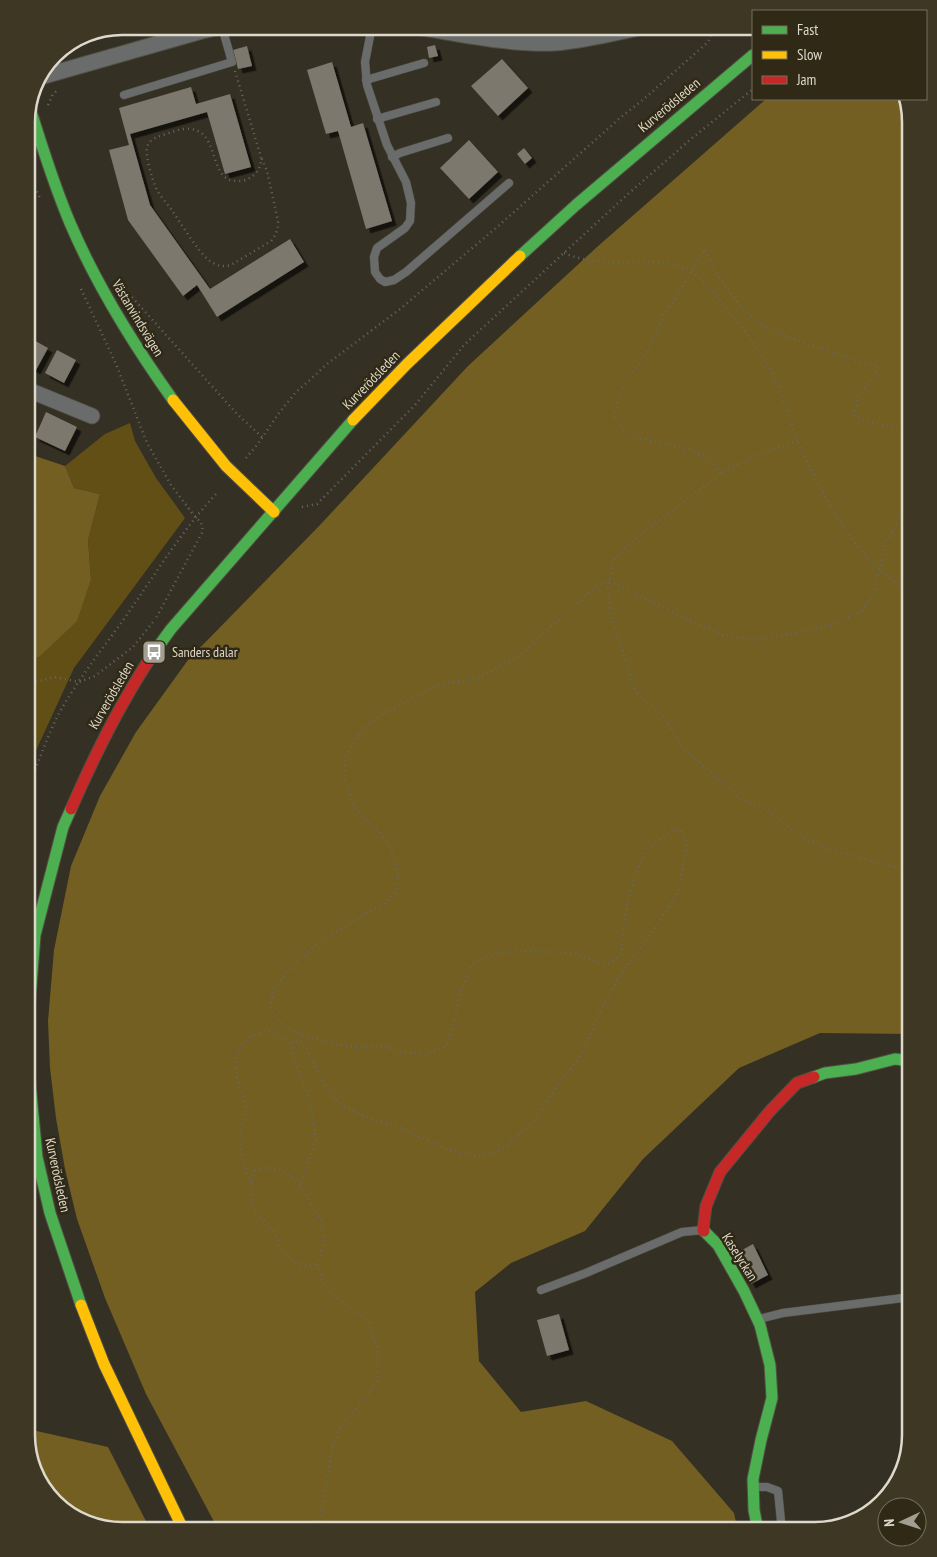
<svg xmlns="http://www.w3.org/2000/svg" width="937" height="1557" font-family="'PT Sans Narrow',sans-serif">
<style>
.green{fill:#624f16}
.forest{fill:#735f22}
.building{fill:#7c786e;filter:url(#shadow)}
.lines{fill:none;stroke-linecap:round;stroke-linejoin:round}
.lane-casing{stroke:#514e44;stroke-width:9}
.street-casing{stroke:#514e44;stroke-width:17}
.fast-casing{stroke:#514e44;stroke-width:13}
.slow-casing{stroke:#514e44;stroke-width:13}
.jam-casing{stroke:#514e44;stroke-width:13}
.path{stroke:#676764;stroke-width:2.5;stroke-dasharray:1 4;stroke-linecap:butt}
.lane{stroke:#6a6c6b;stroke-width:8}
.street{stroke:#6a6c6b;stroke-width:15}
.fast{stroke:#4caf50;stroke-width:11}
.slow{stroke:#ffc107;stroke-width:11}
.jam{stroke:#c62828;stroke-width:11}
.labels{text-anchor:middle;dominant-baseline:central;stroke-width:5;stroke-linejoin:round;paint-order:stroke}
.street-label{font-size:14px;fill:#ddd9cc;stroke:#302915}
.poi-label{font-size:14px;fill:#ddd9cc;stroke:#302915;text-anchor:start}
.rim{fill:none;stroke:#ddd9cc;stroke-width:2.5}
</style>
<defs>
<filter id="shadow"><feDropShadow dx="4.5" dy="4.5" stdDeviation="0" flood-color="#0009"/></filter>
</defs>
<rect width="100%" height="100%" fill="#343024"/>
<polygon class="green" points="130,423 135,441 156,478 185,518 74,668 26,772 26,657 39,657 91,579 88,540 100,494 74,488 65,466 105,434"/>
<g class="forest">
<polygon points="766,99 905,99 911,122 911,1034 820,1033 739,1068 643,1159 585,1231 511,1263 475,1292 479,1361 521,1412 586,1401 672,1441 734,1513 738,1531 219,1531 146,1394 105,1298 77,1219 65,1169 56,1118 50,1068 48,1021 54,950 71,866 100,796 136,732 188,660 320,525 468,366 597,247"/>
<polygon points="26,453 65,466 74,488 100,494 88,540 91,579 77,621 39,657 26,657"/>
<polygon points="32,1430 108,1447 151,1531 116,1531 68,1515 36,1477 27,1439"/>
</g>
<g class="building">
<polygon points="435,45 438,56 429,58 427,47"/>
<polygon points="247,46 252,66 238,69 233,50"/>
<polygon points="502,59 528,88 498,116 471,86"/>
<polygon points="332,62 351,127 363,123 392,221 366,229 338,131 326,134 307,70"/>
<polygon points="191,87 196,104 230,94 251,167 225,174 207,112 130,134 150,205 210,289 290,239 304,262 217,317 197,285 183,296 128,220 109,150 129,145 119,108"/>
<polygon points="469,140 498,172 469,199 440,168"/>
<polygon points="524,148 532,158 525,164 517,154"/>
<polygon points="30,338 48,348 36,370 26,364 26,345"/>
<polygon points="57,350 76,360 64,383 45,373"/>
<polygon points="46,412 77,427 65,451 35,437"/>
<polygon points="753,1244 768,1275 751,1284 735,1254"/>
<polygon points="559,1314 569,1350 547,1356 537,1320"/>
</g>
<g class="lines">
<g class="lane-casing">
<g id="lane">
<polyline points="372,26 365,62 367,85 387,145 406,182 411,203 410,221 405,228 377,248 374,257 375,272 380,279 385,282 394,280 406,272 509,183"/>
<polyline points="366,80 424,63"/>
<polyline points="124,95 232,62 222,27"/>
<polyline points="377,119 436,102"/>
<polyline points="392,157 400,153 448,138"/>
<polyline points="541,1290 586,1273 682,1232 703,1230"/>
<polyline points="759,1319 783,1313 911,1297"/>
<polyline points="754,1487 767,1487 778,1491 782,1531"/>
</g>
</g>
<g class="street-casing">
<g id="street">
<path d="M410,26C457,33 508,45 555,43C583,41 610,34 638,28"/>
<polyline points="44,76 202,31 225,26"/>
<polyline points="26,389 92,416"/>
</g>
</g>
<g class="fast-casing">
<g id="fast">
<path d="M30,108C42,147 54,185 70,223C97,286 133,344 173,400"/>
<polyline points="520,256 576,205 753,55"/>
<polyline points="155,651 171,629 353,420"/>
<polyline points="71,809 63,827 35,935 28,1024 28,1062 37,1157 50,1213 81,1305"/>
<polyline points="814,1077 825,1073 856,1069 895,1059 911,1061"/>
<polyline points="704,1231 718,1245 744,1291 760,1325 770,1365 772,1398 761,1440 753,1479 754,1510 758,1531"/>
</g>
</g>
<g class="slow-casing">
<g id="slow">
<polyline points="173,400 226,466 274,512"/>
<polyline points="353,420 407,364 520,256"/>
<polyline points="81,1305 104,1364 184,1531"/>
</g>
</g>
<g class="jam-casing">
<g id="jam">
<path d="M71,809C95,754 121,701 155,651"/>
<polyline points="704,1231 703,1230 706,1206 720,1172 770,1111 797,1083 814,1077"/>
</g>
</g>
<g class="path">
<path d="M235,71L261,157C261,164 260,169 255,174C250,179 244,181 238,181C210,182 219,141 198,131C188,126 178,130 169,133C160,136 150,138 147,147C145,155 152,179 156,188C159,195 166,202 171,209C181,223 197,251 210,261C217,266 223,267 231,265L271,241C277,234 278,229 278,221L267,171L261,157"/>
<polyline points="48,105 53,94 58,90"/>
<polyline points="26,169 41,200"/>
<path d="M564,253C578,259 592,261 608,262C634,264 666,257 690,271C702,277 711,290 720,300C738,322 755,343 769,367C782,390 787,418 798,442C819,488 850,550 891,579C897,583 903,588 911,589"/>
<polyline points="122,286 237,414 262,437"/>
<polyline points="81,289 116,364 147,443 171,485 196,518 201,522 203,531 156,618"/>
<polyline points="798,441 753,457 721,473 635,539 613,561 608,590 609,605 615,629 627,662 632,685 641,699 657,710 666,720 682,747 741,799 763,807 776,818 804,838 832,850 894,867 911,866"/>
<polyline points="246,458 257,445 279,413 296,392 311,379 327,364 400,309 496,228 620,118 645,98 708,42 715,26"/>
<path d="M721,473L713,461L691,450L640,439L624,430L614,416L619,396L628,377L642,361L650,347L664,314L675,299L705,249L715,272L739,304L759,324L786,336L823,350L863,363L878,365L876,374L858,396L854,415C871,426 889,426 908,428L911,431"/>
<polyline points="302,507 317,504 415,405 465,344 628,194 691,139 753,89"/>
<polyline points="26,684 55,677 79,682 95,676 133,647 153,622"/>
<path d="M26,793C36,768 45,743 56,719C77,679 107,644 133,606C159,568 185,527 216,494"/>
<path d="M251,1183C244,1167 236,1140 242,1123C244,1119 246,1116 248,1112C241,1091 227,1060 245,1041C251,1035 263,1033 271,1030L291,1044"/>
<path d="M300,1185C286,1171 274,1163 255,1171L251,1183V1197L256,1214L265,1221L274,1231L280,1248L290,1260L304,1266L318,1264"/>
<path d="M319,1531V1524L333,1444L342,1424L366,1398L378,1380V1351L369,1324L361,1315L332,1295L321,1278L318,1264L324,1240L321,1220L300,1185L316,1139L308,1096L294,1058L291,1044L299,1040L307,1049L324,1084L338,1103L366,1117L399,1127L446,1149L478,1157L502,1149L532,1123L558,1085L581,1055L603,1006L619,977L658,924L679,890L687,844L681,831L672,830C665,836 654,843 648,850C628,877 624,922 621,954L610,963H599L575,953L525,951L497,953L472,964L459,996L454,1024L446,1046L425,1054L400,1052L384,1046L362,1048L339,1045L306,1037L283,1026L270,1009L273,990L293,966L320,941L385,903L397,890L398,870L391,849L380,833L354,807L344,778L345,759L359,733L378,717L438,685L479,678L519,656L596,586L609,581L695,623L723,635L754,640L788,635L832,625L862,611L873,595L886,543L911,498"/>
</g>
<use href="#lane" class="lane"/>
<use href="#street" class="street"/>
<use href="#fast" class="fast"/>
<use href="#slow" class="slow"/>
<use href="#jam" class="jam"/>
</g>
<defs>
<g id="bus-square" transform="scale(1.25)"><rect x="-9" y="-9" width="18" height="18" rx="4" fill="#a29e91" stroke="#302915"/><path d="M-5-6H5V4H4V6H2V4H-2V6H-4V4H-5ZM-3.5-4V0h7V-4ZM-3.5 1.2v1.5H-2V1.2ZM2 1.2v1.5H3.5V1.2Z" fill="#fff"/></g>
</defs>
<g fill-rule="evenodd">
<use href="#bus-square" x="154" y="652"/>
</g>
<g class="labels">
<g class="street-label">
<text transform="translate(669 105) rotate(-40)">Kurverödsleden</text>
<text transform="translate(138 318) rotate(59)">Västanvindsvägen</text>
<text transform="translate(371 380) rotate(-46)">Kurverödsleden</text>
<text transform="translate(111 695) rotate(-60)">Kurverödsleden</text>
<text transform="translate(58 1175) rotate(78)">Kurverödsleden</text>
<text transform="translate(740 1257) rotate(58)">Kaselyckan</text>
</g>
<g class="poi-label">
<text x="172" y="652">Sanders dalar</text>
</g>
</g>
<path d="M0 0H937V1557H0ZM122 35H815A87 87 0 0 1 902 122V1435A87 87 0 0 1 815 1522H122A87 87 0 0 1 35 1435V122A87 87 0 0 1 122 35Z" fill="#3e3724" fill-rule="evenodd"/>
<path class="rim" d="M122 35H815A87 87 0 0 1 902 122V1435A87 87 0 0 1 815 1522H122A87 87 0 0 1 35 1435V122A87 87 0 0 1 122 35Z"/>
<rect x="752" y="10" width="175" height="90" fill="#302915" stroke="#756f5e"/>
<rect x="762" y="26" width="25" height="8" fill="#4caf50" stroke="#756f5e"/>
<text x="797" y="35" font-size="15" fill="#ddd9cc">Fast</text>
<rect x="762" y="51" width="25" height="8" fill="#ffc107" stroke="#756f5e"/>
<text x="797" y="60" font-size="15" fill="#ddd9cc">Slow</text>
<rect x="762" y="76" width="25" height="8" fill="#c62828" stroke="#756f5e"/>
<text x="797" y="85" font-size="15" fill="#ddd9cc">Jam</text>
<g transform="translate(902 1522) rotate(266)"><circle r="24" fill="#302915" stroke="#756f5e"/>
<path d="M0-4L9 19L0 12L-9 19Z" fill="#a29e91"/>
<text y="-8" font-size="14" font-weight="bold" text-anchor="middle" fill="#ddd9cc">N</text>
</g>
</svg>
